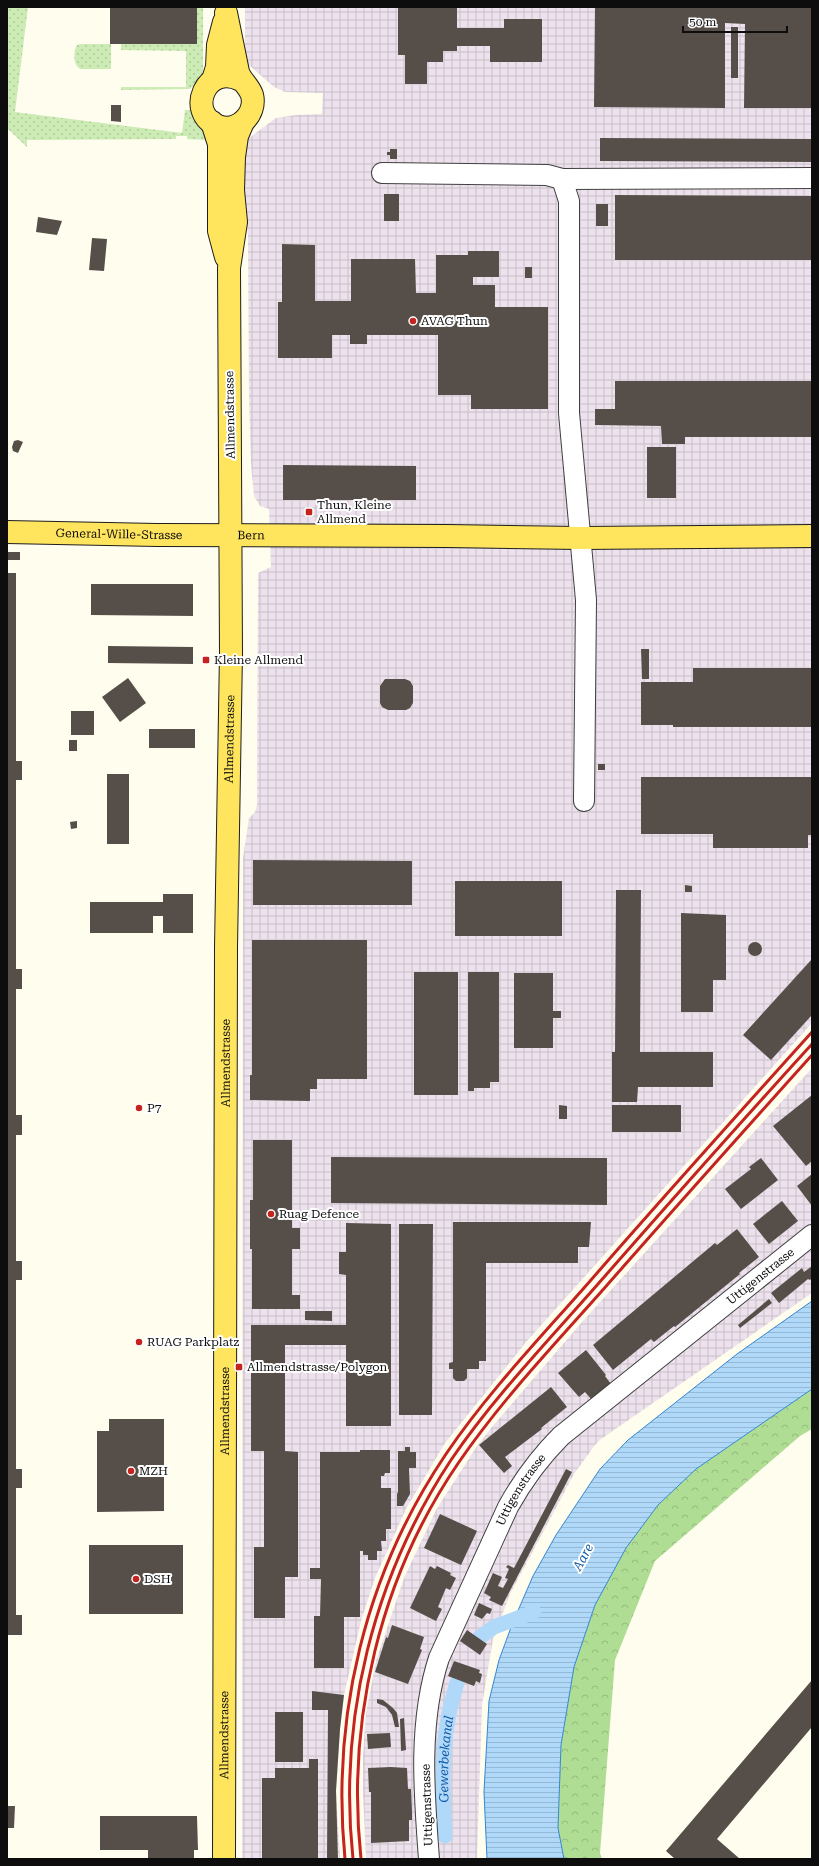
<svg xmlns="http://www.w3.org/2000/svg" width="819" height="1866" font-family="'Roboto Serif',serif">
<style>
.industrial{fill:url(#industrial-grid)}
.green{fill:url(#green-dots)}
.forest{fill:url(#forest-crowns)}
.water{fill:url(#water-rules);stroke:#3387d4}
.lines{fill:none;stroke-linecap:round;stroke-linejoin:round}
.canal{stroke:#afd8f9;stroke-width:15}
.building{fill:#564f49}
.minor-casing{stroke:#404040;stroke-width:22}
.major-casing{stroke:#1e1e1e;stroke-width:24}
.minor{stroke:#fff;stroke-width:20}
.major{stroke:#ffe45e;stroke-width:22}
.rail{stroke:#c4231f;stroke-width:3}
.poi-dot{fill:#c4231f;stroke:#fff;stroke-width:1.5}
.labels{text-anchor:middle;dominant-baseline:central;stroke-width:4;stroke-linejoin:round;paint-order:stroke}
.poi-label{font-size:12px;fill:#0d0d0d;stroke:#fff;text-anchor:start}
.street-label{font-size:12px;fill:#0d0d0d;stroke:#fff}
.water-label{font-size:13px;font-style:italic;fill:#1059a5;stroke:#fff}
</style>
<defs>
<pattern id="industrial-grid" width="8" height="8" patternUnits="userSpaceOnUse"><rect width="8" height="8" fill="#ece1ec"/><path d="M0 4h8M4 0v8" fill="none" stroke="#c9c0c9"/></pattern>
<pattern id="green-dots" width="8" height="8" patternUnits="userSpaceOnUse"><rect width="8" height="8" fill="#cdebb5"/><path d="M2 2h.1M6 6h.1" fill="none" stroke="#afc89a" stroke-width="1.8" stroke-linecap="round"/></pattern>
<pattern id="forest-crowns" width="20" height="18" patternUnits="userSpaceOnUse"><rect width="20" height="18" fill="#afdd94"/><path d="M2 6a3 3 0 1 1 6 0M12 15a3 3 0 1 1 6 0" fill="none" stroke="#95bc7e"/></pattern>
<pattern id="water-rules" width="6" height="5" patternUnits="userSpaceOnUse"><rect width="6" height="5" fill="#afd8f9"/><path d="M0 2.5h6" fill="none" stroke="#95b8d4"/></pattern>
</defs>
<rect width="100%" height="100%" fill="#fffded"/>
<g class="industrial">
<polygon points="245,7 812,7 812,1023 527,1341 445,1443 406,1509 375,1578 361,1621 344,1695 340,1729 336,1791 340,1859 242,1859 243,858 249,818 255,812 257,805 258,573 271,567 269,509 260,506 254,496 251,463 249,396 248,237 245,196 245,141 276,118 296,115 322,114 323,93 285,92 274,87 249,65 246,59 245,48"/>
<polygon points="812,1068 812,1293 601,1439 595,1445 574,1474 510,1594 493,1639 482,1705 477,1859 366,1859 363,1792 363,1756 366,1713 376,1661 404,1578 436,1510 477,1446 492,1427 582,1322"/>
</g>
<g class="green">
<polygon points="7,7 28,7 15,112 182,133 185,110 192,110 209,140 187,139 187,136 176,136 176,139 27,140 27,147 7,128"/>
<polygon points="197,7 203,7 203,73 194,86 189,89 121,90 121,87 186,87 186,51 121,50 121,44 197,44"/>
<path d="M82,44H111V69H80C73,65 73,51 77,45Z"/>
</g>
<polygon class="forest" points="812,1389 812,1429 800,1436 655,1561 615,1660 600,1853 602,1859 564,1859 558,1828 561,1745 574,1667 595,1605 626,1548 658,1505 696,1469"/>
<polygon class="water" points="812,1301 812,1389 696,1469 658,1505 626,1548 595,1605 574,1667 561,1745 558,1828 564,1859 487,1859 484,1792 489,1701 499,1660 513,1622 533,1576 556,1535 600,1469 628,1440 737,1354"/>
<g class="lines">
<g class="canal">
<polyline points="479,1638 494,1627 534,1612"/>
<path id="s1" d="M445,1836C443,1797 441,1757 448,1719C450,1707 454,1694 457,1682"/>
</g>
</g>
<g class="building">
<rect x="110" y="7" width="87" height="37"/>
<polygon points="398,7 457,7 457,28 504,28 504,19 542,19 542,62 490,62 490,46 457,46 457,51 443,51 443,62 427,62 427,84 405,84 405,55 398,55"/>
<polygon points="595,7 812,7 812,108 744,108 745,24 725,23 725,108 594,107"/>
<rect x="731" y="27" width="7" height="51"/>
<polygon points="111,105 121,105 121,122 111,121"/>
<polygon points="600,138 812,139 812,162 600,161"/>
<polygon points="390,149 397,149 397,159 390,159 390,155 387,155 387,152 390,152"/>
<rect x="384" y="194" width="15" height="27"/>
<polygon points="615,195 812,196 812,260 615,260"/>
<rect x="596" y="204" width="12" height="22"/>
<polygon points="38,217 62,221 57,235 36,232"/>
<polygon points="92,238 107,239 104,271 89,270"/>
<polygon points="282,244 315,245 315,301 351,301 351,259 415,259 416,293 436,293 436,255 468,255 468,251 499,251 499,277 473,277 473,285 495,285 495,307 548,307 548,409 471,409 471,395 438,395 438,335 367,335 367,344 350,344 350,335 332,335 332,358 278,358 278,302 282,302"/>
<rect x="525" y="267" width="7" height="11"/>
<polygon points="615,381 812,381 812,437 685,437 685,444 662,444 661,426 595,425 595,409 615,409"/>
<polygon points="18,440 23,442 18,453 13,451 12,447 14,441"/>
<rect x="647" y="447" width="29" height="51"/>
<polygon points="283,465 416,466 416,500 283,500"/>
<rect x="7" y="552" width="13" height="8"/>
<polygon points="7,573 16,573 16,761 22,761 22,780 16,780 16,969 22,969 22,989 16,989 16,1115 22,1115 22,1135 16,1135 16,1261 22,1261 22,1280 16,1280 16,1469 22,1469 22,1488 16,1488 16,1615 22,1615 22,1635 7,1635"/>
<polygon points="91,584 193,584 193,616 91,615"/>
<polygon points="108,646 193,647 193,664 108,663"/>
<polygon points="641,649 649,649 649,679 642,679"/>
<polygon points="693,668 812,668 812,727 673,727 673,725 641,725 641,682 693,682"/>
<polygon points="128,678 146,703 120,722 102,697"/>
<polygon points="385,679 405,679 410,681 413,686 413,703 410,708 406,710 388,710 382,707 380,703 380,686"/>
<rect x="71" y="711" width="23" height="24"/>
<rect x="149" y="729" width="46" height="19"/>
<rect x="69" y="740" width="8" height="11"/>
<rect x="598" y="764" width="7" height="6"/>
<rect x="107" y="774" width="22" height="70"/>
<polygon points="641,777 811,777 811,835 808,835 808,848 713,848 713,834 641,834"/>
<polygon points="77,821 77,828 71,829 70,822"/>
<polygon points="253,860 412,861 412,905 253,905"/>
<rect x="455" y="881" width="107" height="55"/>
<polygon points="685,885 692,886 692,892 685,892"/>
<polygon points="616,890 641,890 640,1052 713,1052 713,1087 638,1087 637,1102 612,1102 612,1052 615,1052"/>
<polygon points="163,894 193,894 193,933 163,933 163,916 153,916 153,933 90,933 90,902 163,902"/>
<polygon points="681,913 726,915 726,980 713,980 713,1012 681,1012"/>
<polygon points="252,940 367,940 367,1079 317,1079 317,1089 310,1089 310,1101 250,1100 250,1075 252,1075"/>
<circle cx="755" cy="949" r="7"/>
<polygon points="812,959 812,1015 771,1060 743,1035"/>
<rect x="414" y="972" width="44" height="123"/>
<polygon points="468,972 499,972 499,1082 490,1082 490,1088 474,1088 474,1091 468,1091"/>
<polygon points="514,973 553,973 553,1011 561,1011 561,1018 553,1018 553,1048 514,1048"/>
<polygon points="812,1095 812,1161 806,1166 773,1126"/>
<polygon points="559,1105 567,1106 567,1119 559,1119"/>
<rect x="612" y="1105" width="69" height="27"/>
<polygon points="253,1140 292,1140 292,1228 300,1228 300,1249 292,1249 292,1295 300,1295 300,1309 252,1309 252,1249 250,1249 250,1200 253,1200"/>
<polygon points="331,1157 607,1158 607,1205 331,1203"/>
<polygon points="761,1158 778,1180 741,1209 725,1189 751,1169 749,1167"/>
<polygon points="812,1174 812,1206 797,1186"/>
<polygon points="782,1201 798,1221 769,1244 753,1224"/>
<polygon points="453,1222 591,1222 589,1247 578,1247 578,1263 486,1263 486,1361 479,1361 479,1369 467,1369 467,1378 464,1381 456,1381 453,1378 453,1369 449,1369 449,1363 453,1362"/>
<polygon points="346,1223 391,1224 391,1426 346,1426 346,1345 285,1345 285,1451 298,1452 298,1577 285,1577 285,1618 254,1618 254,1547 264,1547 264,1451 251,1451 251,1325 346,1325 346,1275 339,1274 339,1252 346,1252"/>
<polygon points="399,1224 433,1224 432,1415 399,1415"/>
<polygon points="737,1229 759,1257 739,1273 740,1274 675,1327 674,1326 654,1342 651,1339 613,1370 593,1345 715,1243 717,1245"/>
<polygon points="812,1266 812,1278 810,1280 808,1279 779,1303 771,1293 802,1268 804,1272"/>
<polygon points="769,1299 772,1303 740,1328 738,1325"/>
<polygon points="305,1311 332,1311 332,1321 305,1320"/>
<polygon points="586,1350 606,1375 605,1376 611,1384 592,1400 585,1392 579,1397 558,1373"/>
<polygon points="551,1387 567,1407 541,1428 542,1429 505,1457 512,1466 504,1473 479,1445"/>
<polygon points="109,1419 164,1419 164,1511 97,1512 97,1431 109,1431"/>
<polygon points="405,1447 410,1447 410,1452 416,1452 416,1468 409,1468 410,1494 403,1506 397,1506 397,1494 398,1492 398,1451 405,1451"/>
<polygon points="360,1450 390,1450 390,1473 385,1473 384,1476 381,1476 381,1488 391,1488 391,1529 386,1529 386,1541 381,1541 382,1551 377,1551 377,1560 368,1560 368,1555 363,1555 363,1551 360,1551 360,1617 344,1617 344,1668 314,1668 314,1616 320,1616 321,1579 310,1579 310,1568 320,1568 320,1452 360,1452"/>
<polygon points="566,1469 572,1472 502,1606 489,1600 491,1597 484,1593 493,1573 502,1577 498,1586 503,1588 508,1579 505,1578 509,1569 506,1567 508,1565 514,1568"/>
<polygon points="440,1514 477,1531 461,1565 424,1548"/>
<rect x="89" y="1545" width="94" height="69"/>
<polygon points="430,1566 435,1569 437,1566 451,1573 450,1575 456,1578 450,1590 446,1588 438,1607 442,1609 436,1621 410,1608"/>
<polygon points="479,1603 492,1609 490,1614 487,1613 482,1619 474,1615"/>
<polygon points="392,1625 424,1637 420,1649 422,1650 408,1684 375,1672 386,1637 388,1638"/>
<polygon points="467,1630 487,1644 480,1655 460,1641"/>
<polygon points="454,1661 480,1670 479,1673 482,1674 480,1683 476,1681 474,1686 448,1676"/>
<polygon points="812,1680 812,1727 717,1839 740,1859 675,1859 666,1851"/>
<polygon points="312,1691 344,1695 340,1729 336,1791 338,1859 327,1859 328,1710 312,1710"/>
<polygon points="377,1699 383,1700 393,1708 397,1713 399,1727 395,1727 392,1715 386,1707 377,1703"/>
<rect x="275" y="1712" width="28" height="50"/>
<polygon points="404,1718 406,1750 401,1751 400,1719"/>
<polygon points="390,1733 391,1747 368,1749 367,1734"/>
<polygon points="309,1759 318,1759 318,1859 262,1859 262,1778 275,1778 275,1768 309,1768"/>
<polygon points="391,1767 407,1768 408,1789 411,1789 412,1812 412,1820 409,1820 409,1841 371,1843 371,1792 369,1792 368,1768"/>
<polygon points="7,1806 15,1806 14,1828 7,1828"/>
<polygon points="100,1816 197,1816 198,1850 194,1850 194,1859 148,1859 148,1850 100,1850"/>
</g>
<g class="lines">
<g class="minor-casing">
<g id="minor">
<polyline points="382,173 547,175 562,179 812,178"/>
<polyline points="562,179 569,201 569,413 586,600 584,801"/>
<path id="s2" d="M429,1859C424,1793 418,1722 439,1658L508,1507C523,1480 539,1458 561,1436L812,1235"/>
</g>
</g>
<g class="major-casing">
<g id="major">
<path d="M226,13L238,72C241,81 249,86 252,95C257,115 237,133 218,126C185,113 206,62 241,80"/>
<polyline points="213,80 217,67 218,45 224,22"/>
<polyline points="212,122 219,144 219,231 226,257"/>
<path id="s3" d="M7,532L157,535L447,536L580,538L812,536"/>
<path id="s4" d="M224,1859L226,948L231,653L229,268L236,222L233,190L234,157L237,136L243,122"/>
</g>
</g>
<use href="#minor" class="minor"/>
<use href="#major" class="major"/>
<g class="rail">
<path d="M345,1859C331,1716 365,1574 446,1454C488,1392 542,1336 591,1280C664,1196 738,1114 812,1032"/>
<path d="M353,1859C338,1719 373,1578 451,1460C494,1397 548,1341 598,1284C669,1203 740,1123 812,1044"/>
<path d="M361,1859C346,1720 380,1577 459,1462C501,1401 552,1347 601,1292C671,1212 741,1134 812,1055"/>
</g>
</g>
<g class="poi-dot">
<circle cx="413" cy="321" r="4"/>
<rect x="305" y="508" width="8" height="8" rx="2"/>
<rect x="202" y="656" width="8" height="8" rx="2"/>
<circle cx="139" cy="1108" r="4"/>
<circle cx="271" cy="1214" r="4"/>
<circle cx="139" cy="1342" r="4"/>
<rect x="235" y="1363" width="8" height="8" rx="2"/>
<circle cx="131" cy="1471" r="4"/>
<circle cx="136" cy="1579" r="4"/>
</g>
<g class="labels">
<g class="poi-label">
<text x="421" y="321">AVAG Thun</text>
<text x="317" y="505">Thun, Kleine<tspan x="317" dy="14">Allmend</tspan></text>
<text x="214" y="660">Kleine Allmend</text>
<text x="147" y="1108">P7</text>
<text x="279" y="1214">Ruag Defence</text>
<text x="147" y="1342">RUAG Parkplatz</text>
<text x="247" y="1367">Allmendstrasse/Polygon</text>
<text x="139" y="1471">MZH</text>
<text x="144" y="1579">DSH</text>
</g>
<g class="street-label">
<text transform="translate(230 415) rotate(-91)">Allmendstrasse</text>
<text stroke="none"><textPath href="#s3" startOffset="112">General-Wille-Strasse</textPath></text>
<text stroke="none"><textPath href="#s3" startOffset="244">Bern</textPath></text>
<text stroke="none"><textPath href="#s4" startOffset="1120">Allmendstrasse</textPath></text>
<text stroke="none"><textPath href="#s4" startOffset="796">Allmendstrasse</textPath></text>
<text stroke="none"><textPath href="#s2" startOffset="713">Uttigenstrasse</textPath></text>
<text stroke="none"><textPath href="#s4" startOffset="448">Allmendstrasse</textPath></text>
<text stroke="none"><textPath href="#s2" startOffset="390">Uttigenstrasse</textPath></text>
<text stroke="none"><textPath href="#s4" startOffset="124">Allmendstrasse</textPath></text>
<text transform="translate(427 1805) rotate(-92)">Uttigenstrasse</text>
</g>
<g class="water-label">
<text transform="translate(583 1557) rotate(-62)">Aare</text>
<text stroke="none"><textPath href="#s1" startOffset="77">Gewerbekanal</textPath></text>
</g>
</g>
<rect width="819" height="1866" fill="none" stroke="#0d0d0d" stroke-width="16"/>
<path d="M683 26v6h104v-6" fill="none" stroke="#0d0d0d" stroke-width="2"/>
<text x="689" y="26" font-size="12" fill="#0d0d0d" stroke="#ffffff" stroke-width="3" paint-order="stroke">50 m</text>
</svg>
